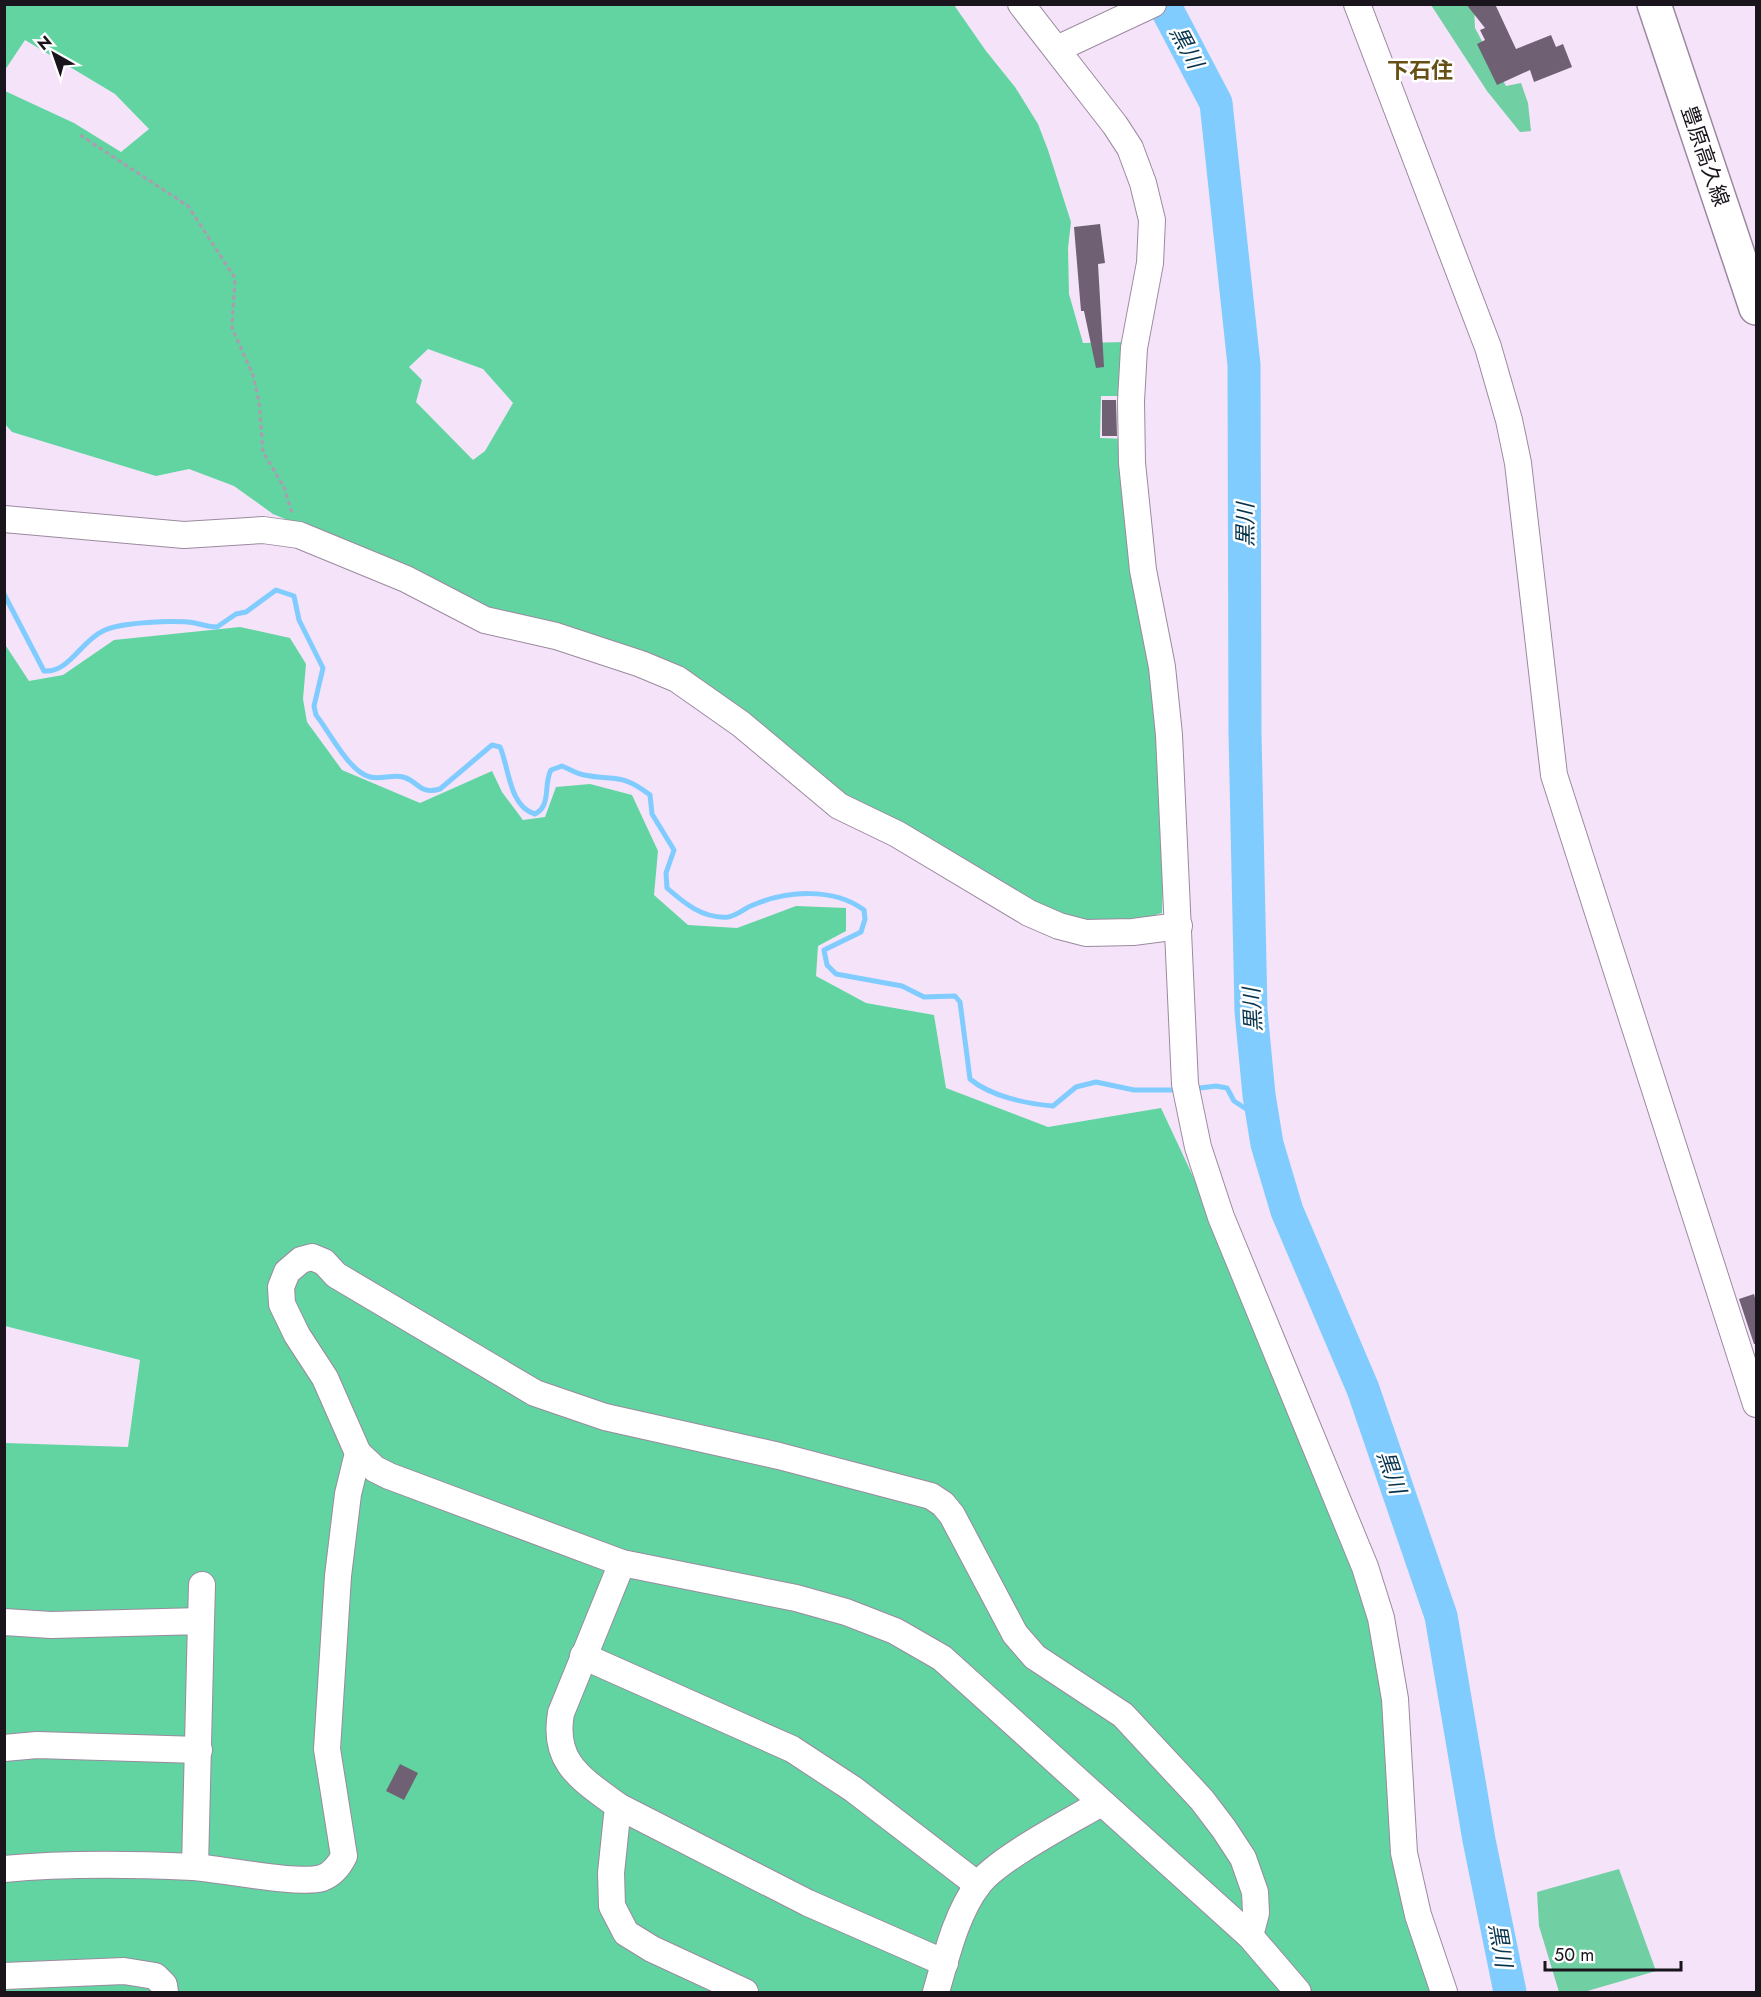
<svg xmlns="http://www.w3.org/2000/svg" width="1761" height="1997" font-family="Jost,'Noto Sans JP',sans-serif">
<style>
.green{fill:#70cfa3}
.forest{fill:#61d4a1;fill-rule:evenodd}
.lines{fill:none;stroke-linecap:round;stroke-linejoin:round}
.stream{stroke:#80ccfe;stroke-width:5}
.river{stroke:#80ccfe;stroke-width:33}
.building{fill:#6f6073}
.minor-casing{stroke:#9b8a9f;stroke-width:28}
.major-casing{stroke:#9b8a9f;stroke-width:36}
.path{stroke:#ab9daf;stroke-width:3;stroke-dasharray:4.5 3;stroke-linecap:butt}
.minor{stroke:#fff;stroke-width:26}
.major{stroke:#fff;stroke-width:33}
.labels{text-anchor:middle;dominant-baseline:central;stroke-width:5;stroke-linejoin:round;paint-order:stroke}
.street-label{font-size:21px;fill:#1a141c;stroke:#fff}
.water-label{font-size:22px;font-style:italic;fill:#08354e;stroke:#fff}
.neighbourhood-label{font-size:22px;font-weight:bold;fill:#665015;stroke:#fff}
</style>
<rect width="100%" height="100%" fill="#f5e3fa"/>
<g class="green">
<polygon points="1431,5 1474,5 1475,28 1506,86 1521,83 1528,103 1531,131 1520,132 1487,91"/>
<polygon points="1619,1869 1656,1971 1584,1992 1559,1992 1539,1926 1537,1892"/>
</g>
<g class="forest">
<path d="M5,5H954L986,51L1015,87L1038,124L1048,150L1071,222L1068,248L1069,294L1083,343L1127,342L1124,396H1101L1100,438L1127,439L1158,667L1163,883L1162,913L1138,920L1084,922L1027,902L843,800L747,718L486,613L329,537L273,514L234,486L189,469L156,476L12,432L4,423L5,91L74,123L121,152L149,129L115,94L25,40L5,70ZM428,349L483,369L513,403L485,451L473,460L416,402L422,380L409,367Z"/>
<polygon points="240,627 290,638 306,664 303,699 307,722 342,770 420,803 492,771 502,792 523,820 545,817 556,787 590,784 632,795 658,851 654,895 688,925 737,928 796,906 846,908 846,931 818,946 816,976 866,1003 934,1015 946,1088 1048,1127 1161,1108 1205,1202 1276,1386 1341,1529 1372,1611 1436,1992 5,1992 5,1443 128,1447 140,1360 5,1326 4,643 29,681 63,675 114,640"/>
</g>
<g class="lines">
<g class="stream">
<path d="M4,594L44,671C69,673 81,641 103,631C120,622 175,620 195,623C203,625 209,627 217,627L236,614L246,612L276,590L294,596L299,620L323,668L314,706L316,715C329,731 349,772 370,777C381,780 392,774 403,777C419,781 418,795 440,789L492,745L500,747C509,767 509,807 535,814C552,805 543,784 551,770L562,766C569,769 577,774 584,775C615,781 622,773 650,795L652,814L674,850L666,873L667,888C684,903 703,919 728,917C736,916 745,908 753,905C786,891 833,887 864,910L865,919L861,932L824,950L827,965L836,974L902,986L924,997L955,996L960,1002L970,1079C990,1096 1027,1104 1053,1106L1076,1087L1096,1082L1134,1090H1180"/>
<polyline points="1192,1089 1216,1086 1227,1088 1234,1101 1263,1120"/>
</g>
<polyline class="river" points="1164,4 1216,103 1244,365 1245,733 1251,1011 1259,1095 1267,1144 1287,1211 1363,1389 1441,1616 1479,1840 1510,1992"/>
</g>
<g class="building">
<polygon points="1466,4 1495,4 1516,49 1551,35 1556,47 1563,44 1572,67 1534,82 1530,70 1497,85 1477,44 1485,40 1480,30 1485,28"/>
<polygon points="1100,224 1105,263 1098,264 1104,367 1096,368 1084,311 1081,311 1074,227"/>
<polygon points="1102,400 1116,400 1117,436 1102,436"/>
<polygon points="1754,1294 1756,1302 1756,1344 1754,1344 1739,1299"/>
<polygon points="400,1764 418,1773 404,1800 386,1791"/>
</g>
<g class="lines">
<g class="minor-casing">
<g id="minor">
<polyline points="1021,4 1115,125 1130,148 1143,183 1152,220 1150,263 1134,348 1131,401 1132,463 1143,570 1162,667 1169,735 1185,1084 1198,1147 1221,1217 1365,1567 1381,1618 1395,1699 1404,1853 1418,1915 1444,1992"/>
<polyline points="1357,4 1488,347 1509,420 1518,463 1554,775 1756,1404"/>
<polyline points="1057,49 1153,4"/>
<polyline points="4,519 184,535 263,530 299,535 406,579 485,620 556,636 641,664 677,679 741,724 839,806 897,834 1029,913 1059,926 1086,933 1133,932 1179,926"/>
<polyline points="358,1453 375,1469 389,1476 622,1563 796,1598 846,1612 895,1631 942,1658 1250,1936 1298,1992"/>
<path d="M622,1563L561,1713C552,1763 582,1779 618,1806L611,1873L612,1906L626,1933L652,1949L745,1992"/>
<polyline points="201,1621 202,1585"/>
<polyline points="4,1622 51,1625 201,1621 195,1867"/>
<polyline points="583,1656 792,1749 853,1789 978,1885"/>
<polyline points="4,1748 37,1745 199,1750"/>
<polyline points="618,1806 808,1903 945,1963"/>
<path d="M4,1869C67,1863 130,1864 193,1867C222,1869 298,1885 322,1878C333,1874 339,1866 344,1856L327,1749L338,1576L348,1494L358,1453L325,1378L297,1335L282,1304L281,1287L287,1272L301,1260L312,1257L324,1262L336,1275L535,1393L605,1417L779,1456L931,1496L943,1504L952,1515L1015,1634L1035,1657L1123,1715L1202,1800L1224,1829L1243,1858L1255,1892L1256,1913L1250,1936"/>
<polyline points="4,1976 124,1971 155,1976 164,1985 165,1992"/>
<path d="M936,1992C946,1958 956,1914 978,1885C997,1859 1071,1821 1101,1803"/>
</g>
</g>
<g class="major-casing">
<polyline id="major" points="1654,4 1756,308"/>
</g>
<polyline class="path" points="80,135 188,206 235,278 232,328 253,375 259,402 263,452 284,487 292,513"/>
<use href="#minor" class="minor"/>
<use href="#major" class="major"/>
</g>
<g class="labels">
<g class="street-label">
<text transform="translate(1705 156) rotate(71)">豊原高久線</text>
</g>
<g class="water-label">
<text transform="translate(1187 47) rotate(62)">黒川</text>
<text transform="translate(1245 525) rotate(-90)">黒川</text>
<text transform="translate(1252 1010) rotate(-93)">黒川</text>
<text transform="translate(1392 1472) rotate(71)">黒川</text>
<text transform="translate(1501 1945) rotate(80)">黒川</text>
</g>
<g class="neighbourhood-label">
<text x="1420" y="70">下石住</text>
</g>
</g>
<rect width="1761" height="1997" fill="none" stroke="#1a141c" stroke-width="12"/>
<g transform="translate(54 54) rotate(320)" stroke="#ffffff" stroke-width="4.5" paint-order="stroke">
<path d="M0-4.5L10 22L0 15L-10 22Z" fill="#1a141c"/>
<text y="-9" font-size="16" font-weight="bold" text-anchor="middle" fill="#1a141c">N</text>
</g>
<path d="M1545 1961v9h136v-9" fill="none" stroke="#1a141c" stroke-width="3"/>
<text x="1554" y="1961" font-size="18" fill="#1a141c" stroke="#ffffff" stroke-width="4.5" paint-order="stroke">50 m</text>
</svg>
